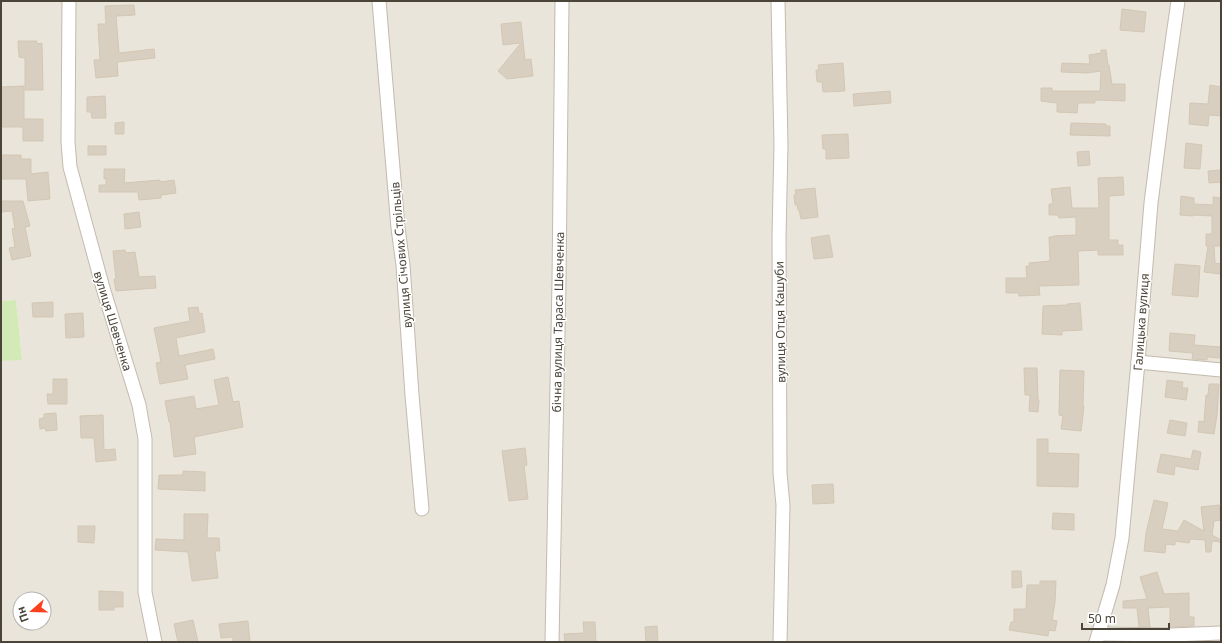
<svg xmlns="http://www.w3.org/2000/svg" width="1222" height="643" font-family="'Noto Sans',sans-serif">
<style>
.residential{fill:#eae5da;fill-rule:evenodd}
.green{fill:#d2eab5}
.building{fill:#d8cfc1;stroke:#d3c7b4}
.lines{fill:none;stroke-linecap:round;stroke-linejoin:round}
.minor-casing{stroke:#c2bbae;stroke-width:15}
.minor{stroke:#fff;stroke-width:13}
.labels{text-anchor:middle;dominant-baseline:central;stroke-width:3;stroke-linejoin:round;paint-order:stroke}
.street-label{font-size:12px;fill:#4b4439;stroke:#fff}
</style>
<rect width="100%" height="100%" fill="#f6f3ec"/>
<path class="residential" d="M1,1H1221V642H1V361L22,359L16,300L1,301ZM20,599H44V623H20Z"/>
<polygon class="green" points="16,300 22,360 1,361 1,301"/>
<g class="building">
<polygon points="134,5 135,15 116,16 119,53 154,49 155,58 117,62 118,76 96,78 94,60 100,60 98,24 106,24 105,6"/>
<polygon points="1122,9 1146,12 1144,32 1120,30"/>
<polygon points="521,22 525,60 531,59 533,76 507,79 498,71 521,43 503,45 501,24"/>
<polygon points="18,41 37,41 37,44 42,43 43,90 25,90 25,58 19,57"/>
<polygon points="1101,50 1106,50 1108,65 1109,65 1112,84 1125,84 1125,101 1095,100 1095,103 1078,103 1077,113 1057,112 1057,103 1041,101 1041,88 1052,88 1052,91 1100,91 1101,71 1087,73 1061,72 1062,63 1090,64 1089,55 1101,53"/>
<polygon points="843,63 845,91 823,92 822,82 817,82 816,70 819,70 818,65"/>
<polygon points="1210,85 1221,87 1221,116 1209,115 1208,126 1189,124 1190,103 1208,104"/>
<polygon points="24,86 24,119 43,119 43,141 23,141 23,127 1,127 1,87"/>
<polygon points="890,91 891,103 854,106 853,94"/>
<polygon points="105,96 106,118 92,118 91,112 87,112 87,97"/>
<polygon points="124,122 124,134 115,134 115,123"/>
<polygon points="1071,123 1106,124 1106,126 1110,126 1110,136 1070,135"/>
<polygon points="848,134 849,158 826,159 826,149 823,149 822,135"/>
<polygon points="1186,143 1202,145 1200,169 1184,168"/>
<rect x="88" y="146" width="18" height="9"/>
<polygon points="1089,151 1090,165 1078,166 1077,152"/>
<polygon points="1,155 21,155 21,159 31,159 31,174 48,172 50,199 28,201 26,179 1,179"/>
<polygon points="104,169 125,169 124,183 160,180 160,182 174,180 176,193 161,195 161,198 139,200 138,192 99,192 99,185 106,185 106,178 104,179"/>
<polygon points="1221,170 1221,182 1209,183 1208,171"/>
<polygon points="1123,177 1124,195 1109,196 1109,240 1118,240 1118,245 1123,245 1123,255 1098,255 1098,250 1078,251 1079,285 1039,286 1040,295 1019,296 1019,293 1006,293 1006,278 1027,278 1026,266 1030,266 1029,263 1050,261 1049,237 1053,237 1053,236 1076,235 1076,217 1059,218 1058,215 1049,215 1049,204 1053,204 1051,189 1070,187 1072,208 1099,208 1098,178"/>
<polygon points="815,188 818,217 801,219 799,210 798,210 797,205 795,205 794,195 796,194 795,190"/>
<polygon points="1181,196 1194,198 1194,204 1213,205 1213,197 1221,198 1221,246 1214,246 1215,263 1221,264 1220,274 1204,272 1208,246 1206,246 1206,234 1212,234 1212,216 1193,215 1193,216 1180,215"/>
<polygon points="1,201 23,201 30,226 25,227 31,256 12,260 9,248 15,247 12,229 15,228 12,211 1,212"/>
<polygon points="139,212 141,227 125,229 124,214"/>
<polygon points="829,235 833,257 814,259 811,238"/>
<polygon points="125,250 126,253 135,252 139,277 155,276 156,288 116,291 114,279 116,279 113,251"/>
<polygon points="1175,264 1200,266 1198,297 1172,295"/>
<polygon points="53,302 53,317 33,317 32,303"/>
<polygon points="1080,303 1082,330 1062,331 1062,335 1042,334 1043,306 1068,305 1067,304"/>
<polygon points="198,307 199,314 202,313 205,332 176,338 179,356 213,349 215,359 185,365 188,379 160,384 156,363 161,362 154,328 190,321 188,308"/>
<polygon points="83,313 84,337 66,338 65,314"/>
<polygon points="1170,333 1195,335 1194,345 1221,347 1221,358 1207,357 1207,360 1192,359 1193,353 1169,351"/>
<polygon points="1024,368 1037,368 1038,400 1039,400 1038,412 1029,411 1030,395 1025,395"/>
<polygon points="1060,370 1084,371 1083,406 1084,406 1081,431 1061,429 1063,416 1059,415"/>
<polygon points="228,377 233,402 239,401 243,427 194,437 196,454 174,457 170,422 169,422 165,401 194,396 196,409 219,405 214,380"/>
<polygon points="53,379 67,379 67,404 48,404 47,394 53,394"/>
<polygon points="1167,380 1183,382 1182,388 1188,388 1186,400 1165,397"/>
<polygon points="1209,384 1219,384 1217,415 1214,434 1198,432 1199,421 1204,422 1206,395 1208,395"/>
<polygon points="56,413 57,430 46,431 45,428 40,429 39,419 44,418 44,414"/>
<polygon points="103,415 104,450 115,449 116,460 96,462 94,438 81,438 80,416"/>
<polygon points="1170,420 1187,423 1185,436 1167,433"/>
<polygon points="1037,439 1048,439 1048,453 1079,454 1078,487 1037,486"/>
<polygon points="525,448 527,465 524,466 528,499 509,501 502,451"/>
<polygon points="1193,450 1201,452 1198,470 1175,466 1174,475 1157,472 1161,454 1191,459"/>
<polygon points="183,471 205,472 205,491 158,489 159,475 183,475"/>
<polygon points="833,484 834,503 813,504 812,485"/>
<polygon points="1154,500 1168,503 1162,529 1178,531 1184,520 1204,531 1201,507 1219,505 1221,520 1214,521 1212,535 1221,540 1221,542 1212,541 1211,552 1206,552 1205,540 1190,539 1189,543 1175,541 1175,545 1166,544 1165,553 1144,551 1146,533"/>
<polygon points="1053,513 1074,514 1074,530 1052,529"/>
<polygon points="184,514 208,514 207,538 219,538 220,551 215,551 218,578 192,581 188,552 155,550 156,539 184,540"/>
<polygon points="78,526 95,526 94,543 78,542"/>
<polygon points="1012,571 1021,571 1022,587 1012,588"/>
<polygon points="1157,572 1164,594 1189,593 1189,617 1194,617 1194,626 1170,627 1170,607 1148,608 1150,627 1139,627 1137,608 1123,608 1123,601 1147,599 1140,577"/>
<polygon points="1040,581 1056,581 1055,602 1052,620 1057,621 1055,631 1049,630 1048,636 1009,630 1011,622 1014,622 1014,609 1026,609 1027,585 1040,585"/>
<polygon points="99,591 123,592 123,607 114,607 114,610 99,610"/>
<polygon points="193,620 198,642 178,642 174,624"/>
<polygon points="248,621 250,642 233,642 233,637 221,638 219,624"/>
<polygon points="583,622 595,622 596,642 565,642 564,634 584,633"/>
<polygon points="657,626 658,642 646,642 645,627"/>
</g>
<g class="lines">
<g class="minor-casing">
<g id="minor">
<polyline points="69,1 68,142 70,167 103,288 139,405 145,439 145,592 155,642"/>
<polyline points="379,1 398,228 403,265 412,395 422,509"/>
<polyline points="778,1 781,145 779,237 780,473 783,505 780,642"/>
<polyline points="1138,362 1221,370"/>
<polyline points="1099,634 1171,635 1221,633"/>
<polyline points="552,642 559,282 562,1"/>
<polyline points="1096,642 1113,585 1122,538 1138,362 1151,203 1166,85 1178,1"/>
</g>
</g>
<use href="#minor" class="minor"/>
</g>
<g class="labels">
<g class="street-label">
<text transform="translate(401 255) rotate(-95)">вулиця Січових Стрільців</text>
<text transform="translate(113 321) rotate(73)">вулиця Шевченка</text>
<text transform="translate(558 322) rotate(-89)">бічна вулиця Тараса Шевченка</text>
<text transform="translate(780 322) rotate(-91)">вулиця Отця Кашуби</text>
<text transform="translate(1141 322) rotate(-86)">Галицька вулиця</text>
</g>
</g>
<rect width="1222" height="643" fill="none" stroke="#4b4439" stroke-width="4"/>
<g transform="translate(32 611) rotate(250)"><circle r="19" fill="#ffffff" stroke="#b7b4b0"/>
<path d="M0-3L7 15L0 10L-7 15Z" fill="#fc3f1d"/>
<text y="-6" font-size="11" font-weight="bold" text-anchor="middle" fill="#4b4439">Пн</text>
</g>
<path d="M1082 623v6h87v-6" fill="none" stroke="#4b4439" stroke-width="2"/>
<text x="1088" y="623" font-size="12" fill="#4b4439" stroke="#ffffff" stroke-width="3" paint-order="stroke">50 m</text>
</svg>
